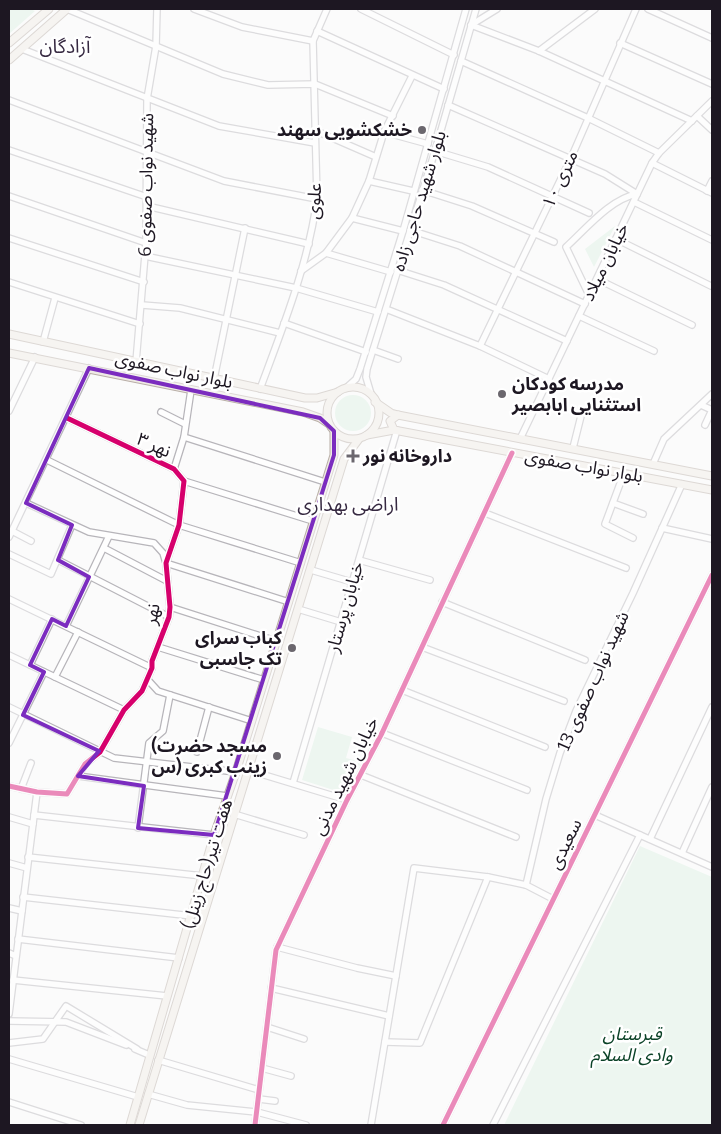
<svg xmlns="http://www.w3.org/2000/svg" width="721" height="1134" font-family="Bitter,'Noto Sans Arabic',serif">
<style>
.green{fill:#dbf0e2}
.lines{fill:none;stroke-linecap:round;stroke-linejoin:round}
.minor-casing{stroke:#b7b5ba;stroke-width:8}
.major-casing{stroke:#b8aea6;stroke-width:9}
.minor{stroke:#fefefe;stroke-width:5.5}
.major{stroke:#efeae5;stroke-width:7}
.cycleway-casing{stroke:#fff;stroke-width:8}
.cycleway{stroke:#d6006c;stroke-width:5}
.marked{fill:none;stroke:#7b2cbf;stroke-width:4;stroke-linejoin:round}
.poi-dot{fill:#6b676e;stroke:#fff;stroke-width:2}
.labels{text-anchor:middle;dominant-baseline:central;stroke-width:5;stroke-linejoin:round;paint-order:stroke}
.poi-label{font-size:18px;font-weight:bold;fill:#1d1722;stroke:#fff;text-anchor:end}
.street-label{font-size:18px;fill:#1d1722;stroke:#fff}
.park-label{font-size:18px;font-style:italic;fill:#0b4227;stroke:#fff}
.neighbourhood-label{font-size:19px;fill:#362941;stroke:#fff}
</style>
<rect width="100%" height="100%" fill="#fbfbfb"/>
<g class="green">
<polygon points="9,9 30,9 35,11 9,34"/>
<polygon points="615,226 594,267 585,249"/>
<circle cx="353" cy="413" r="18"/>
<polygon points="318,727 352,737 346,758 361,762 346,794 302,780"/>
<polygon points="640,846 712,877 712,1125 504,1125"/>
</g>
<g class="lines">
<g class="minor-casing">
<g id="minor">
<polyline points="67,9 223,74 268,85 315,84 393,116"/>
<polyline points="194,9 242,27 313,41"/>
<polyline points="361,9 454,55"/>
<polyline points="648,9 712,38"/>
<polyline points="471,25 539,51 692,121"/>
<polyline points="471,25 497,9"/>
<polyline points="317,31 444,89"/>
<polyline points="620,43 712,84"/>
<polyline points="22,49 219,126 315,143"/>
<polyline points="539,51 595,9"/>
<polyline points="461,61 588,118 659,153"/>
<polyline points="9,100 224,181 317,199"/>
<polyline points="448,105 605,174 637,194"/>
<polyline points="697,116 712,130"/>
<polyline points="314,130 376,157"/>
<polyline points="384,132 428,144"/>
<polyline points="9,150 147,197"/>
<polyline points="435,151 488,167 589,213"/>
<polyline points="652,163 712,193"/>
<polyline points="369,181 413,191"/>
<polyline points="422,190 472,206 554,242"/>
<polyline points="707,191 712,181"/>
<polyline points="9,196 146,243"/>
<polyline points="634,202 712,240"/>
<polyline points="147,206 309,244"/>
<polyline points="352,218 403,231"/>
<polyline points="410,230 460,246 585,304"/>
<polyline points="9,238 144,282"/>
<polyline points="616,239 711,286"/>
<polyline points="326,253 391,272"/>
<polyline points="145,256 296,288 378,312"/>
<polyline points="397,270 444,285 567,341"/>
<polyline points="301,271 326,253 352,218 369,181 384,132 412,76"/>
<polyline points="597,279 692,325"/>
<polyline points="9,282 140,324"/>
<path d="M589,295L566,247C586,229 610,199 637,194"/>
<polyline points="142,305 180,308 280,333"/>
<polyline points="386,309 480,346 549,379"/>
<polyline points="579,316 654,351"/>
<polyline points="284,323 366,352"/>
<polyline points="43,342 55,298"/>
<polyline points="480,346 571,158 636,9"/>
<polyline points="373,350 398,359"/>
<polyline points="136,362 146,243 147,99 156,46 157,9"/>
<polyline points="214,379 245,228"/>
<polyline points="346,388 356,379 360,369 403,231 466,9"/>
<path d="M260,389C283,327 308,265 317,199L313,41L327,9"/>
<polyline points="371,394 366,377 367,369 435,151 476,9"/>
<polyline points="701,405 712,410 705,425"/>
<polyline points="9,411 35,357"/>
<polyline points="161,412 185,424"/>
<polyline points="184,437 325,482"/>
<polyline points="520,439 652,163 659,153 712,101"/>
<polyline points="573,448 581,416"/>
<polyline points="47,460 179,525 301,563"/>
<polyline points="653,464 664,439 712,394"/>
<polyline points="174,469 184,437 191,390"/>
<polyline points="624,473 605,524 633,538"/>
<polyline points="184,481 313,521"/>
<polyline points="26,503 89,532 154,543 163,553 166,563 289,602"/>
<polyline points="613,503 643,514"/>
<polyline points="485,513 626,568"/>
<polyline points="662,528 712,539"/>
<polyline points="12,531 31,541"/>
<polyline points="9,537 89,368"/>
<polyline points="104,548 167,581"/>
<polyline points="9,554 51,574 72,525"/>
<polyline points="58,560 169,617"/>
<polyline points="359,560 430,580"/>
<polyline points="311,570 352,582"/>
<polyline points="9,599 152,668"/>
<polyline points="442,602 585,660"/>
<polyline points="170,607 276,641"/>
<polyline points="298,609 341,622"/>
<polyline points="66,626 109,536"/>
<polyline points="158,647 264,680"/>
<polyline points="422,647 564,701"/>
<polyline points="9,655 124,710"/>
<polyline points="30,665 52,619"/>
<polyline points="55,677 78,632"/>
<polyline points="148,680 158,691 252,721"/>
<polyline points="402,690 545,747"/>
<polyline points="9,707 114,758 236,772"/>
<polyline points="382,733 527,790"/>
<polyline points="9,743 44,672"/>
<polyline points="197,752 209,707"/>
<polyline points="248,770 347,800"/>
<polyline points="361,775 516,837"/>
<polyline points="78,776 227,796"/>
<polyline points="293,783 397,430"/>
<polyline points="9,786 37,792 67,794 85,764 100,752 124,710 142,691 152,668 152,661 169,617 170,607 166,563 179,525 184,481 174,469 67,418"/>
<polyline points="21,789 31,763"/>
<polyline points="234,814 304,835"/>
<polyline points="34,815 214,835"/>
<polyline points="595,815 712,867"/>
<polyline points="9,817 33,824"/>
<polyline points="138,828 149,743 163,731 170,695"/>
<polyline points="650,839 712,707"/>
<polyline points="682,853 712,787"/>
<polyline points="28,857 203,876"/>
<polyline points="9,863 27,868"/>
<polyline points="526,885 546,799 560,753 576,711 633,593 682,484"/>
<polyline points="23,897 192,916"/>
<polyline points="9,908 22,911"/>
<polyline points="18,939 179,958"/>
<polyline points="277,947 357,968 396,976"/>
<polyline points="9,953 16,956"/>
<polyline points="13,980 167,996"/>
<polyline points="271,988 389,1016"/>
<polyline points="9,1014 37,792"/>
<polyline points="9,1021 66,1022 126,1045"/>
<polyline points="267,1027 304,1039"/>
<polyline points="385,1042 420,1043 488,877"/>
<polyline points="9,1043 43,1039 66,1006 137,1049"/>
<polyline points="135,1049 149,1055"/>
<polyline points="9,1059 138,1097"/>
<polyline points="158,1060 259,1090"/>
<polyline points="262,1068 291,1076"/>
<polyline points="148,1094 187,1105 257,1112 306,1125"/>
<polyline points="259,1099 275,1101"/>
<polyline points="9,1102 81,1125"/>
<polyline points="255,1125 276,950 347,800 382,733 512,453"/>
<polyline points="371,1125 414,868 488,877 526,885 553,899"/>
<polyline points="443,1125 712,575"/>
<polyline points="493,1125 640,835"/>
</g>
</g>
<g class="major-casing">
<g id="major">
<polyline points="9,43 49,9"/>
<polyline points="9,60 67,9"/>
<polyline points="9,334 305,398 317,398 338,392"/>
<polyline points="9,353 303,412 320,418 329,424"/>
<circle cx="353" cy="413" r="26"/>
<polyline points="375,402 391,413 398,415 712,476"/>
<polyline points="394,430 390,421 398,415"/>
<polyline points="367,435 394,430 712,490"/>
<polyline points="130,1125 214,835 236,772 334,455 334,431"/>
<polyline points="139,1125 344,459 359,439"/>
</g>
</g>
<use href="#minor" class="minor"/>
<use href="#major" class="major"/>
<g class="cycleway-casing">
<g id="cycleway">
<polyline points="9,786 37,792 67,794 85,764 100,752 124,710 142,691 152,668 152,661 169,617 170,607 166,563 179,525 184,481 174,469 67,418"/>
<polyline points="255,1125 276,950 347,800 382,733 512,453"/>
<polyline points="443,1125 712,575"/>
</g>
</g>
<use href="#cycleway" class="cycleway"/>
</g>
<path d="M0 0H721V1134H0ZM89,368L320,418L334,431V455L214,835L138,828L144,786L78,776L99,751L23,715L44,672L30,665L52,619L66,626L89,577L58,560L72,525L26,503Z" fill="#fbfbfb" fill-opacity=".55" fill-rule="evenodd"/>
<path class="marked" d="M89,368L320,418L334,431V455L214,835L138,828L144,786L78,776L99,751L23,715L44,672L30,665L52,619L66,626L89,577L58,560L72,525L26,503Z"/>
<g class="poi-dot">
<circle cx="422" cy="130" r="5"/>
<circle cx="502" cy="394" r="5"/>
<path d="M350.5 448.5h5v5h5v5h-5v5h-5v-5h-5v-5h5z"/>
<circle cx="292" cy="648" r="5"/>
<circle cx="277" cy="756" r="5"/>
</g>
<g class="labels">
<g class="poi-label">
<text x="412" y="130">خشکشویی سهند</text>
<text x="512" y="384" text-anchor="start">مدرسه کودکان<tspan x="512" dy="21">استثنایی ابابصیر</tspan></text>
<text x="363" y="456" text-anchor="start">داروخانه نور</text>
<text x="282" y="638">کباب سرای<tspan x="282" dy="21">تک جاسبی</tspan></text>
<text x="267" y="746">(مسجد حضرت<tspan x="267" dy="21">زینب کبری (س</tspan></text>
</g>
<g class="street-label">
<text transform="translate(560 179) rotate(-65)">۱۰ متری</text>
<text transform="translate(146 185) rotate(-89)">شهید نواب صفوی 6</text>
<text transform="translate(314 201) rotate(-86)">علوی</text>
<text transform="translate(419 201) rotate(-73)">بلوار شهید حاجی زاده</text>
<text transform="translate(605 262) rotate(-64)">خیابان میلاد</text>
<text transform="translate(174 370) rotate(12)">بلوار نواب صفوی</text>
<text transform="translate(154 445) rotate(24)">نهر ۳</text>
<text transform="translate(584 466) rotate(10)">بلوار نواب صفوی</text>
<text transform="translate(345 607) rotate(-74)">خیابان پرستار</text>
<text transform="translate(152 614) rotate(-80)">نهر</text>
<text transform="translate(593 681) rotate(-66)">شهید نواب صفوی 13</text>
<text transform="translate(345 776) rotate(-64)">خیابان شهید مدنی</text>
<text transform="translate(565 844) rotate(-64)">سعیدی</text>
<text transform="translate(207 864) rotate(-73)">هفت تیر(حاج زینل)</text>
</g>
<g class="park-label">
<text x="632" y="1034">قبرستان<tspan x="632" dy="21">وادی السلام</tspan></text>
</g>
<g class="neighbourhood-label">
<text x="65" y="46">آزادگان</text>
<text x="348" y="504">اراضی بهداری</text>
</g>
</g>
<rect width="721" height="1134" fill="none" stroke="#1d1722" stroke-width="20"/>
</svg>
